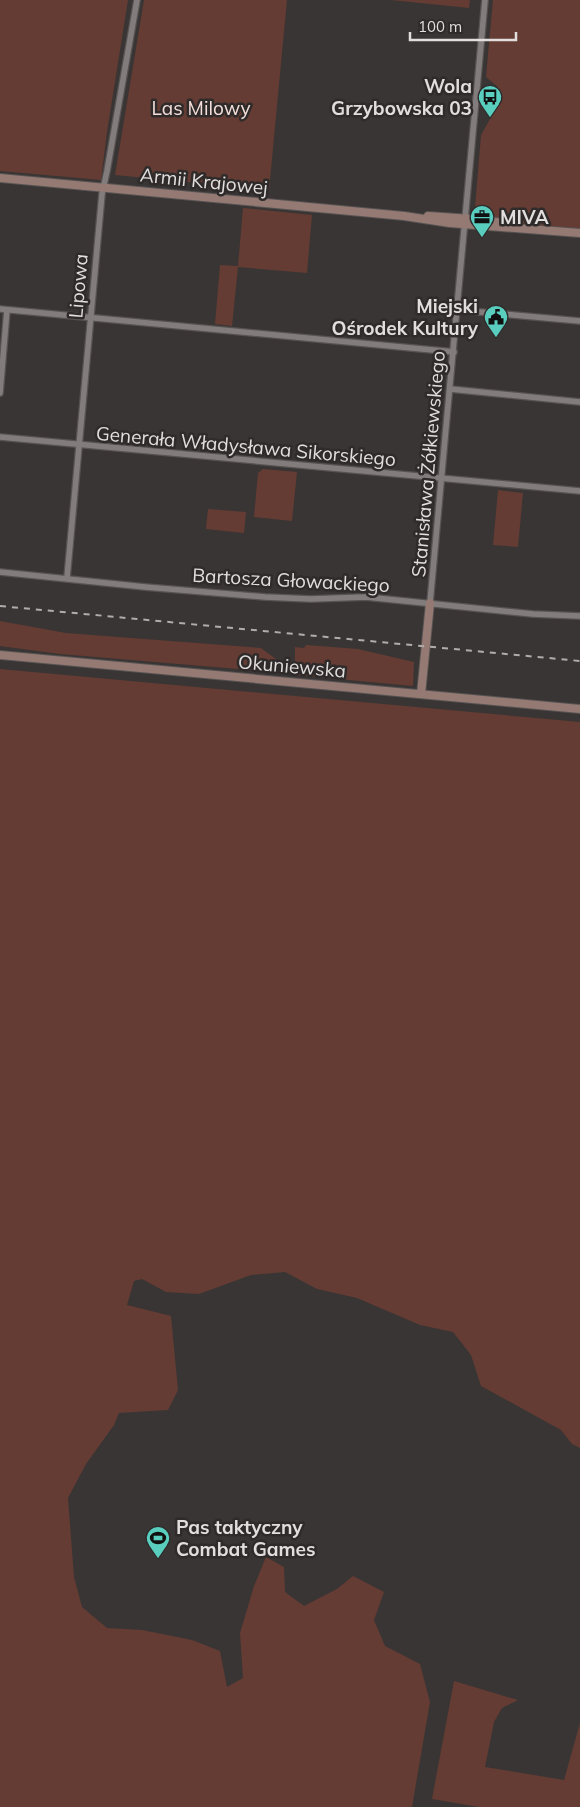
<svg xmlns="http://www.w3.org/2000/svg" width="580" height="1807" font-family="Mulish,sans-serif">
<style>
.green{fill:#643c33}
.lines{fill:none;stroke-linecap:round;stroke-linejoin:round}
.street-casing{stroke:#575352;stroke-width:8}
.secondary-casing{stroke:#575352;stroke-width:10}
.street{stroke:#827d7c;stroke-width:5.5}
.secondary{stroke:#957a74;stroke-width:8}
.rail{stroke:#b0adac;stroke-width:2;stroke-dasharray:6 6;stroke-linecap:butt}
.labels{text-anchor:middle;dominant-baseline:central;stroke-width:5;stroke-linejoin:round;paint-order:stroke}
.poi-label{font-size:19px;font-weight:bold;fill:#e1dedd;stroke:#2f2b2a;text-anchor:end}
.park-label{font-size:19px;fill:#f3ded9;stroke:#2f2b2a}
.street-label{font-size:19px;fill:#e1dedd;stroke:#2f2b2a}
</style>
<rect width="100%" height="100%" fill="#393534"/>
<g class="green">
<polygon points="0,0 128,0 107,132 101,180 0,171"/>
<polygon points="144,0 287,0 269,190 115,175"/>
<polygon points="391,0 470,0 469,8"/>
<polygon points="493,0 580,0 580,229 511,222 483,216 475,208 481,135 495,110 494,108 499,96 497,86 486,77"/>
<polygon points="243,208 312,215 307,273 238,267 232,326 215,324 220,265 238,266"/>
<polygon points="263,469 297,472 292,521 254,517 258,473"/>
<polygon points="498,490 523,493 518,547 493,545"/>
<polygon points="208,509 246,512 244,533 206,529"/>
<polygon points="0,621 66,633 261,648 276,659 275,672 60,654 0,646"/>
<polygon points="306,645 358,649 414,662 413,686 295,675 295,647 304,648"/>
<polygon points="0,669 580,722 580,1448 572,1444 561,1430 481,1386 471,1355 453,1332 420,1325 357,1298 317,1289 285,1272 251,1275 199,1294 166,1292 142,1279 134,1281 127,1305 171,1316 178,1390 168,1410 119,1413 114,1425 86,1464 68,1498 74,1577 82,1607 107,1628 142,1630 192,1640 220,1651 227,1687 243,1678 240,1633 254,1586 266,1557 284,1567 285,1592 304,1606 337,1589 353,1576 384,1592 374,1620 385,1646 420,1664 430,1702 412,1807 0,1807"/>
<polygon points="454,1681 518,1700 502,1708 494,1722 485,1767 564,1780 580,1723 580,1807 479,1807 432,1799"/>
</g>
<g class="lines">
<g class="street-casing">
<g id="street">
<polyline points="0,309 454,352"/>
<polyline points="458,310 580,321"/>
<polyline points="450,389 580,402"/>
<polyline points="0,393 7,310"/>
<polyline points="0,437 580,491"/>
<polyline points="0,572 145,587 265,597 311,599 366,597 533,614 580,616"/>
<polyline points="67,578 102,194 107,171 137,0"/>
<polyline points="430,603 485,0"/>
</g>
</g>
<g class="secondary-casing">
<g id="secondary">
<polyline points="0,178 404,216 450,223 580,233"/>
<polyline points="428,216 486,220 501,223"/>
<polyline points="0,655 580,709"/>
<polyline points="421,694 430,603"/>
</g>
</g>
<use href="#street" class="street"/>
<use href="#secondary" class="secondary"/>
<polyline class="rail" points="0,606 580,661"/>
</g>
<defs>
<g id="bus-pin" transform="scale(1.25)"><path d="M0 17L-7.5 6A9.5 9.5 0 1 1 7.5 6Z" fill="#59cebf" stroke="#2f2b2a"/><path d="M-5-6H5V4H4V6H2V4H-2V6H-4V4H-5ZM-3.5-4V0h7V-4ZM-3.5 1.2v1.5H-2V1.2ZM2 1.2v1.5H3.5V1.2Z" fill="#111"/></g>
<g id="office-pin" transform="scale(1.25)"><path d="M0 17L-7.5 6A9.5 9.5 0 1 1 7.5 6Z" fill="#59cebf" stroke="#2f2b2a"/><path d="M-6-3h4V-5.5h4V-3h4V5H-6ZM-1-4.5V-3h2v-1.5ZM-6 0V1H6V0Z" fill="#111"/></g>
<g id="civic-pin" transform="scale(1.25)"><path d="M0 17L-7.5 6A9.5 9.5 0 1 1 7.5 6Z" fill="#59cebf" stroke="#2f2b2a"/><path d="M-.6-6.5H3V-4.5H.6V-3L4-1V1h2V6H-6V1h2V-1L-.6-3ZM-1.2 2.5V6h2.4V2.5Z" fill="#111"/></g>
<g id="stadium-pin" transform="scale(1.25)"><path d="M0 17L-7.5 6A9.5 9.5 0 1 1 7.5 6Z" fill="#59cebf" stroke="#2f2b2a"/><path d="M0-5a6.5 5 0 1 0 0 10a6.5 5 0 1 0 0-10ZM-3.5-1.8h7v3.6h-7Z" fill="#111"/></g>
</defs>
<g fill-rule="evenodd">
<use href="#bus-pin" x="490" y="97"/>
<use href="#office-pin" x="482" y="217"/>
<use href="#civic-pin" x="496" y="317"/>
<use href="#stadium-pin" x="158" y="1538"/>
</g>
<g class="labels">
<g class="poi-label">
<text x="472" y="86">Wola<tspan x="472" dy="22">Grzybowska 03</tspan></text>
<text x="500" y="217" text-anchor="start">MIVA</text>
<text x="478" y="306">Miejski<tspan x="478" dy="22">Ośrodek Kultury</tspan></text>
<text x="176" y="1527" text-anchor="start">Pas taktyczny<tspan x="176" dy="22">Combat Games</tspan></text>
</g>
<g class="park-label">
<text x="201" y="108">Las Milowy</text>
</g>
<g class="street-label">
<text transform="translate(204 181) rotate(6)">Armii Krajowej</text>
<text transform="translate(78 286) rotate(-85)">Lipowa</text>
<text transform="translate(246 446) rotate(5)">Generała Władysława Sikorskiego</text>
<text transform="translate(428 464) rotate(-85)">Stanisława Żółkiewskiego</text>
<text transform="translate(291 580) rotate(3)">Bartosza Głowackiego</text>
<text transform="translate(292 666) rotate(5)">Okuniewska</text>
</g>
</g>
<path d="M410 32v8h106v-8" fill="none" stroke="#e1dedd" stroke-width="2.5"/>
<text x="418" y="32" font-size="15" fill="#e1dedd" stroke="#2f2b2a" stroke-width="4" paint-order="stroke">100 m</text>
</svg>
